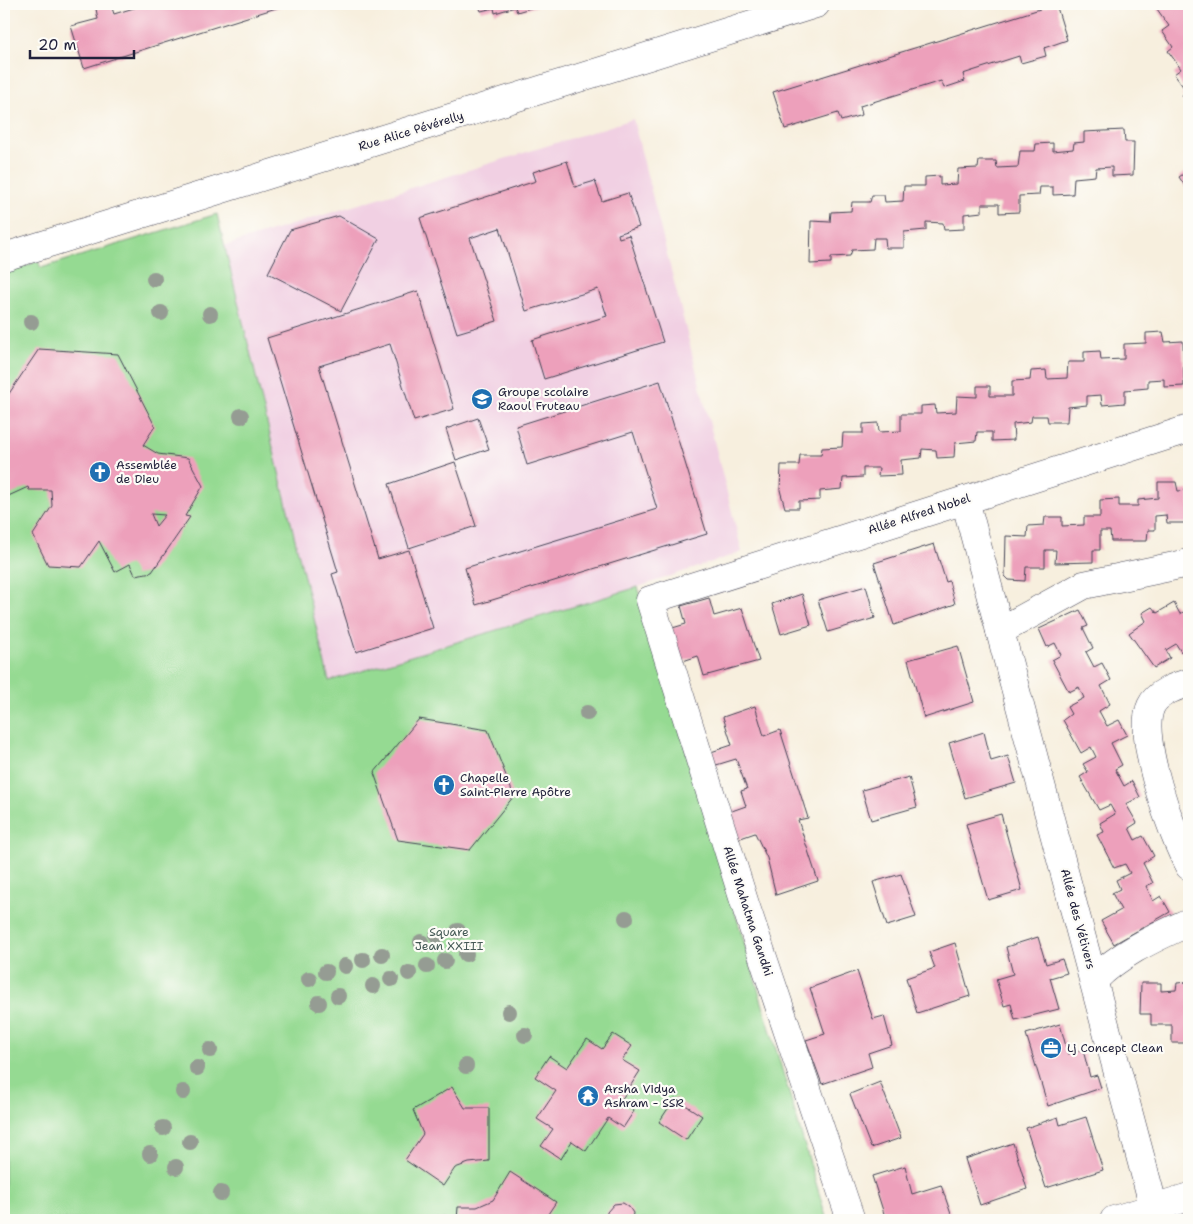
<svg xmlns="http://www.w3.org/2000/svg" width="1193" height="1224" font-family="'Shantell Sans',sans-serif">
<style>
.built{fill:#f1d0e3}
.green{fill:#95da92;stroke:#5c7e66}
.building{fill:#eda0bb;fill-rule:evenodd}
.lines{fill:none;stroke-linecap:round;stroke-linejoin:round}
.minor-casing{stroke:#424153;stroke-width:29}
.minor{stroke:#fff;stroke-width:28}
.tree{fill:#959c93}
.labels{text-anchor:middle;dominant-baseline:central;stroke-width:4.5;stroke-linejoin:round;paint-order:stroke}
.street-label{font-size:12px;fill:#22223b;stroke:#fdfcf7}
.poi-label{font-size:12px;fill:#22223b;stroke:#fdfcf7;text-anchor:start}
.park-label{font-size:12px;fill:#445955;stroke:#fdfcf7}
</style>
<rect width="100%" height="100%" fill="#fdfcf7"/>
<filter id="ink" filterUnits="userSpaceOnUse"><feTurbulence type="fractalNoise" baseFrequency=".02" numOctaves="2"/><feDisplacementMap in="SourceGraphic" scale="10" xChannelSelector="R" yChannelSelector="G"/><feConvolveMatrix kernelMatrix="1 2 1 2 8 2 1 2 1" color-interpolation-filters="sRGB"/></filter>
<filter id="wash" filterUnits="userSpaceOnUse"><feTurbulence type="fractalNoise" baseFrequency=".0096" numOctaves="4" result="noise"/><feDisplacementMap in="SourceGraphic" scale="20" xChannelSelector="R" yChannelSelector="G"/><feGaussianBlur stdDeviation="1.12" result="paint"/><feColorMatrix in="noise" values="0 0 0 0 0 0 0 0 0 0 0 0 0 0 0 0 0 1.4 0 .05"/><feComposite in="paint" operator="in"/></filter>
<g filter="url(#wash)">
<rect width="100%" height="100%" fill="#f7efde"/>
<polygon class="built" points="633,119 742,552 638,587 329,681 224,246"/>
<polygon class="green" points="217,214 329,681 638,587 827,1220 4,1220 4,274 38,261 41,268"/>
<g id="blocks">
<g class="building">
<polygon points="147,4 289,4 84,68 71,26 98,19 96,9 111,5 114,14"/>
<polygon points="478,4 536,4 537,6 517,12 515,7 495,13 494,8 481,11"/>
<polygon points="1056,4 1067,40 1044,48 1046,56 1021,63 1019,56 963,74 965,81 944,88 941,81 860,106 862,115 841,121 838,113 785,129 773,92"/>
<polygon points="1164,4 1189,4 1189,106 1182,95 1187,92 1174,74 1181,69 1168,51 1173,47 1162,31 1169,26 1157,9"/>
<polygon points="1124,130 1125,142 1134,142 1133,175 1112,176 1112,167 1096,168 1095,176 1074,178 1073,194 1053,195 1053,187 1040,187 1039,195 1019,196 1019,212 999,213 999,204 982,204 982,212 964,214 964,229 944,230 943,223 926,222 926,230 904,232 904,248 886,248 885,238 874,238 873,249 852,250 850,256 831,257 831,263 810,264 811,221 830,222 831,212 851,211 852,202 870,202 872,195 884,195 885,202 903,201 904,186 925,186 925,177 940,176 940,185 957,184 958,169 978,168 979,161 996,161 997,168 1018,167 1020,151 1035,151 1036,144 1053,143 1053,151 1073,149 1074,143 1084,142 1084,132"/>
<polygon points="567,161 575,187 595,181 602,201 628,193 639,227 618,234 619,238 629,235 663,342 544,379 532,340 607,316 598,289 526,311 500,228 470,238 497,321 457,333 420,218 536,181 533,172"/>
<polygon points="1189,170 1189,192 1179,177"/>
<polygon points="339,216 379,239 341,311 268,273 290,230"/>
<polygon points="418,291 454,409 414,421 390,344 319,366 378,559 409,550 433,628 356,652 332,574 338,572 267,338"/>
<polygon points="1163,332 1165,342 1183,341 1184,386 1164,387 1164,379 1148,380 1148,388 1125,390 1125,403 1102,405 1101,395 1087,396 1087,405 1068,407 1067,422 1048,422 1047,416 1032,416 1031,422 1013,424 1014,440 992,441 992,432 977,432 976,441 955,443 954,457 937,458 936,450 922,449 921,458 901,460 902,475 878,476 879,468 863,468 863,477 843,478 842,489 820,491 820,500 799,501 799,508 785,508 780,490 781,465 799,465 800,455 821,455 822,448 842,447 843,433 863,433 863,424 878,423 879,432 901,431 901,414 921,414 921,406 935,405 936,413 956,412 957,396 977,397 977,386 990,386 990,396 1012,396 1012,381 1030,380 1031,371 1046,370 1047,379 1067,378 1068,362 1084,362 1084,352 1100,351 1101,360 1124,359 1124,344 1146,343 1146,333"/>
<path d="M39,349L118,354L155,426L143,445L158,454L188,458L203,486L185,516L190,517L152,572L135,575L130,564L115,572L99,541L81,567L48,565L33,535L52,506L51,490H29L28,487L4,498V401ZM151,514L165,515L156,526Z"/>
<polygon points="660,381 707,534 476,605 465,568 657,509 633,432 527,465 516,426"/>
<polygon points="478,418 489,449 456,460 446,429"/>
<polygon points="455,462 476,526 409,548 389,484"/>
<polygon points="1158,482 1176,482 1178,491 1189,490 1189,523 1167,523 1166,515 1155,516 1155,530 1148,530 1147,541 1111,541 1110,531 1100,531 1100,550 1093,550 1093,562 1055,563 1056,550 1045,550 1045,567 1026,567 1025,581 1009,580 1005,576 1006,536 1027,537 1028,526 1044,525 1045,517 1062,517 1062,526 1084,525 1084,517 1100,517 1100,500 1119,499 1119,506 1138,506 1138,500 1158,498"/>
<polygon points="934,544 946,582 949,581 955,604 894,625 874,563"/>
<polygon points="866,586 875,618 828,632 818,600"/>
<polygon points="802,594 811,625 781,634 772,604"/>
<polygon points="709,598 714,616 742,608 759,661 704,676 698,656 677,663 669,629 686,624 681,606"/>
<polygon points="1174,603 1180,614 1189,609 1189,647 1181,652 1176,644 1166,650 1170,658 1154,668 1129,633 1146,621 1142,613 1152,607 1157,613"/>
<polygon points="1080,610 1088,626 1083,628 1093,648 1086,652 1094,667 1102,663 1111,680 1101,686 1110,704 1099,711 1107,726 1119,720 1127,735 1111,743 1122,765 1115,769 1124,786 1132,781 1140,797 1126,804 1137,823 1129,828 1135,840 1143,836 1154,856 1143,863 1153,883 1146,886 1153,901 1161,896 1170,912 1114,944 1101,921 1121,910 1112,893 1120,889 1116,880 1130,873 1125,864 1114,868 1097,835 1104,832 1100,823 1115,814 1110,805 1099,810 1080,777 1088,772 1083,764 1096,757 1091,747 1081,753 1063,720 1071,714 1067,707 1084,698 1079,687 1069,692 1052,660 1061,655 1055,643 1047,647 1039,629"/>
<polygon points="958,646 974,702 924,718 908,660"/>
<polygon points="755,706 764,736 780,730 808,818 798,820 818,881 776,895 767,858 755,833 738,839 729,812 746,806 741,791 747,789 736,759 713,766 708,753 732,745 723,717"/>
<polygon points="419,719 488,730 514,796 470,850 398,840 374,773"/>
<polygon points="984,732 991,761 1008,756 1016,783 965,798 949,743"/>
<polygon points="909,777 917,807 871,820 862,790"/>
<polygon points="1001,814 1022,890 988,900 966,824"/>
<polygon points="901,874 916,917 887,926 873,882"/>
<polygon points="1038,937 1046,964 1062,959 1067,973 1050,978 1059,1009 1015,1020 1011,1004 1004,1006 996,979 1013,974 1006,947"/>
<polygon points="955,943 970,996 917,1013 906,978 935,968 929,952"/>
<polygon points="857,971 873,1019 884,1016 892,1045 868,1053 872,1067 822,1084 806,1040 825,1034 810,988"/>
<polygon points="1189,982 1189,1043 1172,1043 1172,1025 1151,1025 1151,1014 1140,1014 1141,983 1161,983 1161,991 1176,990 1177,983"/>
<polygon points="1060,1024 1068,1054 1083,1050 1090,1077 1097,1075 1101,1088 1048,1106 1026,1034"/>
<polygon points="613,1034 632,1046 622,1060 640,1071 620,1102 634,1111 623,1128 608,1118 586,1151 572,1141 561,1159 541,1146 553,1129 537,1119 556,1091 535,1077 549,1056 567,1068 587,1039 602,1049"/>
<polygon points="880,1082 901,1138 871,1148 850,1094"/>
<polygon points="452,1087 465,1108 489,1108 489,1161 469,1163 455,1168 443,1186 405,1160 423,1134 413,1110"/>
<polygon points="675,1098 702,1116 686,1140 659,1122"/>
<polygon points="1058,1117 1060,1125 1086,1117 1103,1170 1046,1188 1026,1128"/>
<polygon points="1013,1143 1027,1189 980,1205 965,1159"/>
<polygon points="905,1166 912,1194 941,1185 952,1217 944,1220 886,1220 872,1176"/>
<polygon points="510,1172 556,1202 544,1220 457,1220 458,1207 477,1207 493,1200"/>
<polygon points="623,1203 629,1207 633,1213 632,1220 607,1220 607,1212 614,1204"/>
</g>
</g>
</g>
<g filter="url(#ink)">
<use href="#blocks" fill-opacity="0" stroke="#424153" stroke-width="1"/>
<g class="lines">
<g class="minor-casing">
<g id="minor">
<polyline points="4,257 816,4"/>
<polyline points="965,500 1154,1208"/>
<polyline points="1000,631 1084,585 1189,563"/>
<path d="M1189,683C1176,686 1157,693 1151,706C1136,737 1173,837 1189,866"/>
<path d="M1095,979C1122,952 1155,938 1189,922"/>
<polyline points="851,1220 745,904 650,600 1189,429"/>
<polyline points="1114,1220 1189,1197"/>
</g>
</g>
<use href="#minor" class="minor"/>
</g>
<g class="tree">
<circle cx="154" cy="279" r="8"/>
<circle cx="161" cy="313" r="8"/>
<circle cx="210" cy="314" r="8"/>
<circle cx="31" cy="322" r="8"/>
<circle cx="241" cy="416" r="8"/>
<circle cx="587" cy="713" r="8"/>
<circle cx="626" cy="918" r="8"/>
<circle cx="458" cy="931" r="8"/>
<circle cx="437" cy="936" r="8"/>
<circle cx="421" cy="942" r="8"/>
<circle cx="466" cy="954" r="8"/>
<circle cx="382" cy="955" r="8"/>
<circle cx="363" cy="960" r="8"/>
<circle cx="445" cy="961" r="8"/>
<circle cx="345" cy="966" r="8"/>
<circle cx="427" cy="966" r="8"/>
<circle cx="326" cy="972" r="8"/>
<circle cx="409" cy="973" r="8"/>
<circle cx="309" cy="979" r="8"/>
<circle cx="391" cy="979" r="8"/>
<circle cx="373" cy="986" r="8"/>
<circle cx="338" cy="996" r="8"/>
<circle cx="319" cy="1003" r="8"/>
<circle cx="509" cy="1012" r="8"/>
<circle cx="525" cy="1035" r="8"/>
<circle cx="210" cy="1050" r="8"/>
<circle cx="466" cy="1066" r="8"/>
<circle cx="197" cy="1068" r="8"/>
<circle cx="183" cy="1092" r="8"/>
<circle cx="163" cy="1128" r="8"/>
<circle cx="190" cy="1142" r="8"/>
<circle cx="150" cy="1154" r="8"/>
<circle cx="176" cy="1167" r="8"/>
<circle cx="221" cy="1193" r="8"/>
</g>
</g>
<defs>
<g id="school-disc" transform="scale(1.125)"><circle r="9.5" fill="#1f6fb2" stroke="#fdfcf7"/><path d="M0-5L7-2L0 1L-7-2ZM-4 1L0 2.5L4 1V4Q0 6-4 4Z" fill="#fff"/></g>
<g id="church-disc" transform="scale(1.125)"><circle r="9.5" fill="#1f6fb2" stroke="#fdfcf7"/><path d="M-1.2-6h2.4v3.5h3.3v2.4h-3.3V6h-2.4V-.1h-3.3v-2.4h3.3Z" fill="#fff"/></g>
<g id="office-disc" transform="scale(1.125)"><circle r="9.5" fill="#1f6fb2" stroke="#fdfcf7"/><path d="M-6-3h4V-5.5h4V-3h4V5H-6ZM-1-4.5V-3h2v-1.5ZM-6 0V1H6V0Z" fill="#fff"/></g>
<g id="temple-disc" transform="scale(1.125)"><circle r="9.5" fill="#1f6fb2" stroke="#fdfcf7"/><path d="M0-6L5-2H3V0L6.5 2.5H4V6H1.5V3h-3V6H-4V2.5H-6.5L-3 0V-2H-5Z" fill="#fff"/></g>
</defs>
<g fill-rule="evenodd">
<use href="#school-disc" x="482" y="399"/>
<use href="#church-disc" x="100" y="472"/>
<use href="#church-disc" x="444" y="785"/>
<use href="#office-disc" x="1051" y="1048"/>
<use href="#temple-disc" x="588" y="1096"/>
</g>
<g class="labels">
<g class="street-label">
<text transform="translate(411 131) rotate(-17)">Rue Alice Pévérelly</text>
<text transform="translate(919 514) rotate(-18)">Allée Alfred Nobel</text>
<text transform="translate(748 911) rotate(72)">Allée Mahatma Gandhi</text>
<text transform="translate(1078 919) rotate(75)">Allée des Vétivers</text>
</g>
<g class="poi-label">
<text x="498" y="392">Groupe scolaire<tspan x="498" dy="14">Raoul Fruteau</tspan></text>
<text x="116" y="465">Assemblée<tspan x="116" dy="14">de Dieu</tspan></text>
<text x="460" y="778">Chapelle<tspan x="460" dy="14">Saint-Pierre Apôtre</tspan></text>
<text x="1067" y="1048">Lj Concept Clean</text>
<text x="604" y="1089">Arsha Vidya<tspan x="604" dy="14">Ashram - SSR</tspan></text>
</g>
<g class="park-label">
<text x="449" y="932">Square<tspan x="449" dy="14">Jean XXIII</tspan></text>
</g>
</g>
<rect width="1193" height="1224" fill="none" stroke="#fdfcf7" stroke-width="20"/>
<path d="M30 50v8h104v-8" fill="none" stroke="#22223b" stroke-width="2.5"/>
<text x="38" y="50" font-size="15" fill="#22223b" stroke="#fdfcf7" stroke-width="4" paint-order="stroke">20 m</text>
</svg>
